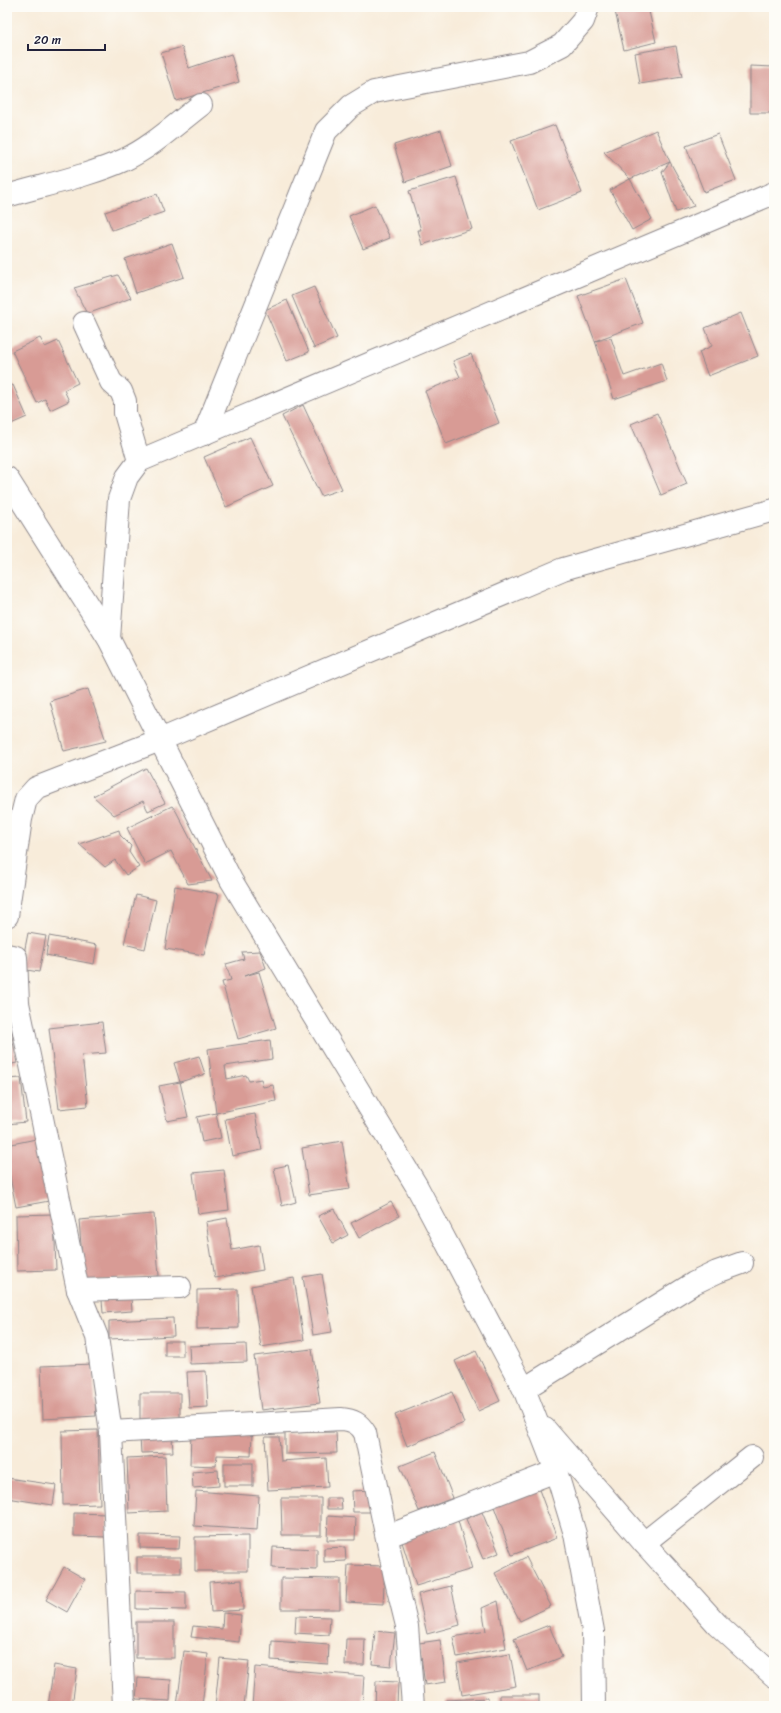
<svg xmlns="http://www.w3.org/2000/svg" width="781" height="1713" font-family="Sriracha,sans-serif">
<style>
.building{fill:#d89b95}
.lines{fill:none;stroke-linecap:round;stroke-linejoin:round}
.minor-casing{stroke:#8d878a;stroke-width:24}
.minor{stroke:#fff;stroke-width:22}
</style>
<rect width="100%" height="100%" fill="#fdfcf7"/>
<filter id="ink" filterUnits="userSpaceOnUse"><feTurbulence type="fractalNoise" baseFrequency=".025" numOctaves="2"/><feDisplacementMap in="SourceGraphic" scale="8" xChannelSelector="R" yChannelSelector="G"/><feConvolveMatrix kernelMatrix="1 2 1 2 8 2 1 2 1" color-interpolation-filters="sRGB"/></filter>
<filter id="wash" filterUnits="userSpaceOnUse"><feTurbulence type="fractalNoise" baseFrequency=".012" numOctaves="4" result="noise"/><feDisplacementMap in="SourceGraphic" scale="16" xChannelSelector="R" yChannelSelector="G"/><feGaussianBlur stdDeviation="0.9" result="paint"/><feColorMatrix in="noise" values="0 0 0 0 0 0 0 0 0 0 0 0 0 0 0 0 0 1.4 0 .05"/><feComposite in="paint" operator="in"/></filter>
<g filter="url(#wash)">
<rect width="100%" height="100%" fill="#f8ecda"/>
<g id="blocks">
<g class="building">
<polygon points="614,7 648,7 656,42 624,50"/>
<polygon points="676,46 682,77 640,84 635,53"/>
<polygon points="182,47 189,68 231,54 239,82 176,101 161,53"/>
<polygon points="750,66 774,67 774,113 750,113"/>
<polygon points="555,125 582,193 538,210 511,141"/>
<polygon points="441,130 452,166 405,182 394,145"/>
<polygon points="656,130 670,162 630,179 652,219 632,230 610,190 630,179 604,152"/>
<polygon points="718,134 736,180 704,192 686,146"/>
<polygon points="670,162 694,206 676,212 662,172"/>
<polygon points="456,177 472,229 422,245 418,230 421,230 409,191"/>
<polygon points="157,194 164,212 112,230 105,212"/>
<polygon points="375,205 390,238 363,249 349,216"/>
<polygon points="172,243 184,277 136,293 125,259"/>
<polygon points="118,275 131,298 87,314 74,288"/>
<polygon points="626,279 643,323 595,341 578,296"/>
<polygon points="314,287 337,338 314,348 292,296"/>
<polygon points="287,300 309,352 287,361 265,310"/>
<polygon points="741,313 758,356 708,376 699,352 712,346 705,328"/>
<polygon points="40,338 45,347 58,341 78,383 64,390 69,401 50,410 45,399 37,403 12,351"/>
<polygon points="611,338 624,376 661,363 667,381 614,399 595,341"/>
<polygon points="471,354 499,423 446,444 425,391 460,377 453,361"/>
<polygon points="13,385 27,417 11,424 7,415 7,387"/>
<polygon points="303,405 342,489 321,496 282,416"/>
<polygon points="657,413 687,484 661,495 631,424"/>
<polygon points="250,437 273,486 226,507 204,457"/>
<polygon points="88,689 106,741 64,751 50,701"/>
<polygon points="146,768 165,803 148,811 143,801 114,815 93,796"/>
<polygon points="172,806 176,811 212,881 188,884 171,851 145,864 127,828"/>
<polygon points="119,830 120,835 131,846 129,852 139,867 126,875 115,860 105,867 79,844"/>
<polygon points="175,886 219,894 204,955 165,949"/>
<polygon points="136,895 156,900 145,949 124,944"/>
<polygon points="28,933 46,936 39,972 21,969"/>
<polygon points="49,936 97,945 94,964 46,955"/>
<polygon points="260,951 266,968 244,976 259,972 276,1028 238,1039 222,982 231,980 226,964 244,959 242,952"/>
<polygon points="7,1010 17,1063 7,1065"/>
<polygon points="102,1022 106,1053 82,1055 88,1106 59,1109 49,1028"/>
<polygon points="270,1040 272,1059 225,1066 227,1079 246,1075 249,1081 261,1079 263,1087 273,1085 276,1101 216,1113 221,1138 202,1142 197,1117 216,1113 208,1049"/>
<polygon points="199,1056 205,1074 180,1082 174,1063"/>
<polygon points="21,1078 26,1122 7,1124 7,1079"/>
<polygon points="180,1082 188,1117 167,1121 159,1086"/>
<polygon points="255,1114 262,1150 232,1156 225,1119"/>
<polygon points="36,1139 49,1201 16,1207 7,1162 7,1145"/>
<polygon points="342,1141 350,1189 309,1195 302,1148"/>
<polygon points="288,1165 296,1202 282,1206 274,1168"/>
<polygon points="224,1170 229,1210 198,1214 193,1173"/>
<polygon points="391,1202 399,1216 359,1238 351,1223"/>
<polygon points="334,1209 348,1235 333,1243 318,1216"/>
<polygon points="54,1214 56,1270 17,1271 16,1215"/>
<polygon points="154,1214 159,1276 84,1282 79,1220"/>
<polygon points="227,1218 232,1250 259,1245 263,1270 215,1278 206,1222"/>
<polygon points="7,1235 8,1235 9,1256 7,1256"/>
<polygon points="322,1274 332,1332 313,1335 303,1277"/>
<polygon points="294,1278 304,1340 261,1347 251,1286"/>
<polygon points="238,1289 239,1328 197,1329 197,1290"/>
<polygon points="131,1298 132,1311 103,1313 102,1300"/>
<polygon points="173,1318 174,1336 109,1339 109,1321"/>
<rect x="165" y="1341" width="18" height="15"/>
<polygon points="246,1344 247,1362 190,1364 189,1346"/>
<polygon points="312,1349 320,1403 261,1410 254,1356"/>
<polygon points="476,1351 500,1401 478,1411 455,1361"/>
<polygon points="93,1364 96,1416 43,1419 41,1366"/>
<polygon points="206,1371 208,1407 189,1408 187,1372"/>
<polygon points="452,1392 464,1423 407,1446 395,1415"/>
<polygon points="140,1393 180,1393 180,1418 140,1419"/>
<polygon points="98,1430 100,1504 63,1505 62,1431"/>
<polygon points="191,1432 252,1434 251,1456 217,1455 216,1466 190,1465"/>
<polygon points="336,1432 337,1453 285,1454 285,1433"/>
<polygon points="172,1437 173,1452 141,1453 140,1438"/>
<polygon points="265,1437 279,1437 281,1461 326,1458 328,1487 268,1490"/>
<polygon points="435,1452 453,1498 419,1511 400,1466"/>
<polygon points="165,1456 167,1511 129,1513 127,1458"/>
<rect x="224" y="1463" width="29" height="23"/>
<polygon points="218,1470 219,1486 193,1488 192,1472"/>
<polygon points="7,1478 56,1485 53,1505 7,1498"/>
<polygon points="538,1487 557,1538 512,1555 493,1504"/>
<polygon points="373,1490 374,1512 353,1512 352,1491"/>
<polygon points="196,1491 259,1496 257,1530 194,1526"/>
<polygon points="281,1498 321,1498 321,1535 282,1535"/>
<polygon points="327,1498 341,1498 342,1509 327,1509"/>
<polygon points="482,1512 499,1553 483,1559 466,1519"/>
<polygon points="74,1513 108,1514 107,1537 74,1536"/>
<polygon points="328,1516 356,1518 355,1540 327,1540"/>
<polygon points="458,1521 472,1569 416,1586 401,1539"/>
<polygon points="140,1535 180,1536 179,1549 140,1548"/>
<polygon points="248,1536 248,1571 195,1571 195,1537"/>
<polygon points="273,1547 317,1549 317,1570 272,1568"/>
<polygon points="345,1547 346,1561 324,1562 324,1548"/>
<rect x="137" y="1557" width="44" height="16"/>
<polygon points="526,1557 551,1606 520,1621 495,1573"/>
<polygon points="348,1565 385,1566 383,1604 346,1602"/>
<polygon points="64,1567 85,1579 67,1612 46,1600"/>
<polygon points="281,1578 340,1579 340,1609 281,1609"/>
<polygon points="242,1580 243,1610 211,1612 209,1582"/>
<polygon points="451,1586 460,1625 427,1634 418,1594"/>
<polygon points="136,1591 186,1592 186,1610 136,1609"/>
<polygon points="498,1601 506,1648 457,1657 453,1637 486,1631 482,1608"/>
<polygon points="223,1613 241,1615 239,1642 191,1637 193,1626 222,1629"/>
<polygon points="296,1616 330,1617 329,1635 295,1633"/>
<rect x="136" y="1622" width="38" height="36"/>
<polygon points="549,1625 562,1657 527,1671 514,1639"/>
<polygon points="375,1631 395,1633 391,1666 372,1664"/>
<polygon points="346,1639 365,1639 364,1665 345,1665"/>
<polygon points="440,1640 446,1682 425,1685 419,1643"/>
<polygon points="272,1641 329,1645 328,1664 271,1660"/>
<polygon points="184,1651 208,1654 202,1706 177,1706"/>
<polygon points="510,1654 516,1686 462,1695 457,1663"/>
<polygon points="220,1658 249,1661 244,1706 215,1706"/>
<polygon points="54,1665 77,1669 72,1706 48,1706"/>
<polygon points="255,1667 364,1676 362,1706 252,1706"/>
<polygon points="138,1678 171,1680 170,1701 136,1699"/>
<polygon points="376,1681 398,1682 397,1706 375,1706"/>
<polygon points="7,1685 11,1686 8,1702 7,1702"/>
<rect x="500" y="1695" width="39" height="11"/>
<polygon points="488,1698 488,1706 446,1706 446,1700"/>
</g>
</g>
</g>
<g filter="url(#ink)">
<use href="#blocks" fill-opacity="0" stroke="#8d878a" stroke-width="1"/>
<g class="lines">
<g class="minor-casing">
<g id="minor">
<path d="M7,196C44,185 89,176 124,160C152,147 176,124 201,105"/>
<polyline points="84,323 111,382 121,391 125,401 125,413 139,461"/>
<polyline points="204,434 326,131 351,106 374,92 529,62 562,45 583,21 588,7"/>
<polyline points="7,478 109,639 231,880 416,1185 524,1389 556,1471 575,1534 593,1631 594,1706"/>
<polyline points="109,639 119,499 127,477 139,461 774,193"/>
<polyline points="7,916 21,819 26,799 36,788 160,740 563,569 774,510"/>
<polyline points="7,955 16,957 18,1003 78,1290 97,1337 111,1432 124,1706"/>
<polyline points="78,1290 180,1287"/>
<polyline points="524,1389 694,1283 717,1272 742,1263"/>
<polyline points="545,1429 644,1543 717,1624 774,1676"/>
<path d="M111,1432L341,1419C353,1420 359,1423 365,1433L395,1577L407,1626L413,1706"/>
<polyline points="388,1536 556,1471"/>
<polyline points="644,1543 752,1457"/>
</g>
</g>
<use href="#minor" class="minor"/>
</g>
</g>
<rect width="781" height="1713" fill="none" stroke="#fdfcf7" stroke-width="24"/>
<path d="M28 44v6h77v-6" fill="none" stroke="#22223b" stroke-width="2"/>
<text x="34" y="44" font-size="12" fill="#22223b" stroke="#fdfcf7" stroke-width="3" paint-order="stroke">20 m</text>
</svg>
